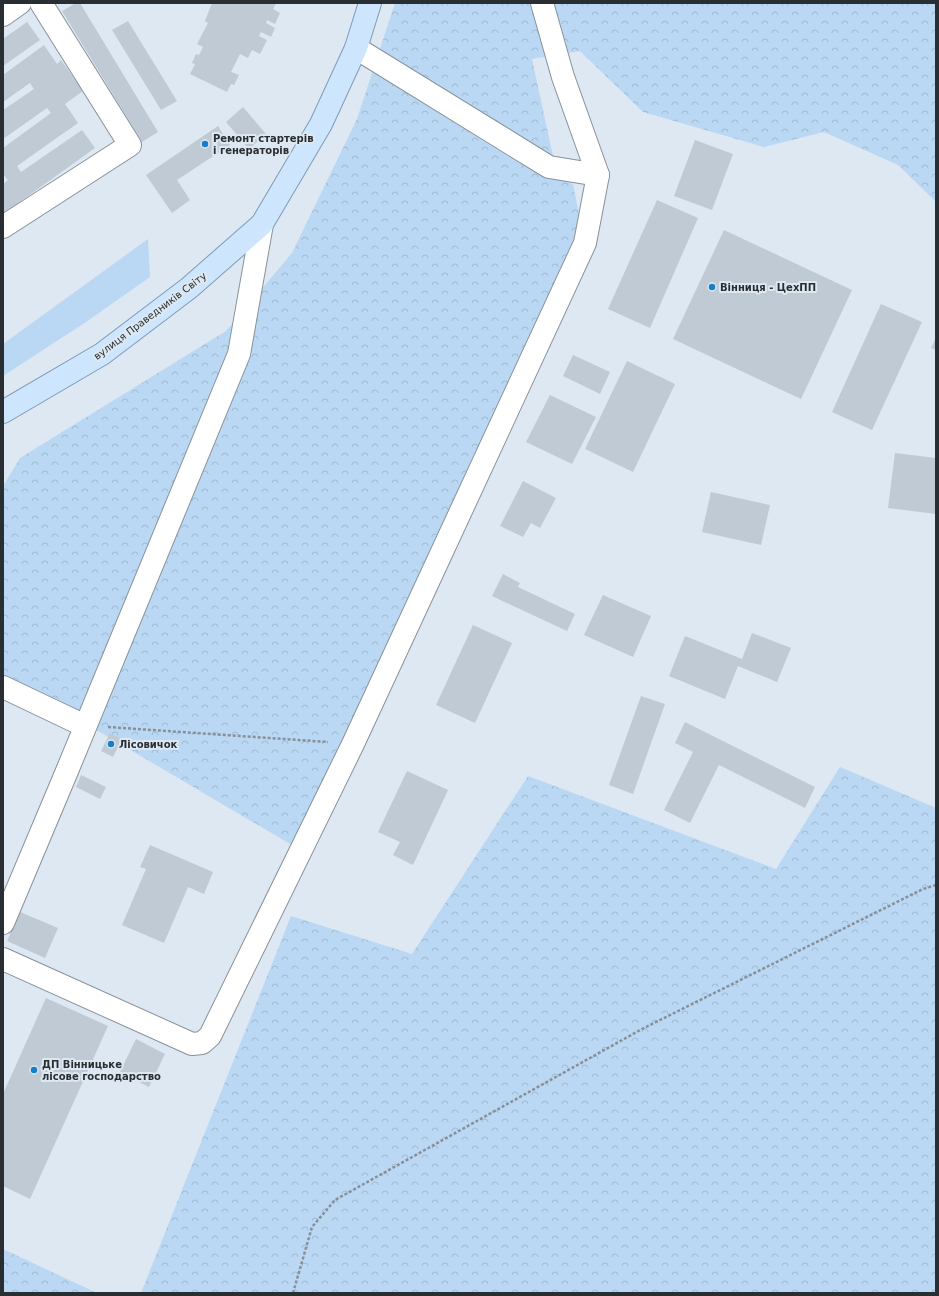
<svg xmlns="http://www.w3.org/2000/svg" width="939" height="1296" font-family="'DejaVu Sans',sans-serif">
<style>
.green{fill:#bad8f4}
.forest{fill:url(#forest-crowns)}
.building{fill:#c0cad4}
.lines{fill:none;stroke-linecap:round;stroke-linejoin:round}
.minor-casing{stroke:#88929b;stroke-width:24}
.major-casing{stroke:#7e9bb6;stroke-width:24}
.path{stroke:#889097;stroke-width:2.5;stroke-dasharray:3 2;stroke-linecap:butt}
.minor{stroke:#fff;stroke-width:22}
.major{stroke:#cde6fe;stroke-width:22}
.poi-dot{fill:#177ec9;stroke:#dde8f2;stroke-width:1.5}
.labels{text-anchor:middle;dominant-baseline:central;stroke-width:4;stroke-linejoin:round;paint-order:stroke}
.poi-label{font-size:10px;font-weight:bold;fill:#292e32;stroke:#dde8f2;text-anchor:start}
.street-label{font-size:10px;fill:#292e32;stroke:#dde8f2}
</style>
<defs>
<pattern id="forest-crowns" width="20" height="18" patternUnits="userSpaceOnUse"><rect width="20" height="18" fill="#bad8f4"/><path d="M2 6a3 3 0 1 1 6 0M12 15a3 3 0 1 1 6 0" fill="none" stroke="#a0bad2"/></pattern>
</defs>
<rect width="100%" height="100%" fill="#dde8f2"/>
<polygon class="green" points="148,239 150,277 86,322 3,376 3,344"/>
<g class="forest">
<polygon points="395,3 936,3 936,202 898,165 824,132 764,147 643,112 580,51 532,59 553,156 546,172 573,184 585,243 302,851 3,675 3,486 20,458 226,331 292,253 357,119"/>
<polygon points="840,767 936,808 936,1293 141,1293 291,916 412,954 528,776 776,869"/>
<polygon points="3,1249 97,1293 3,1293"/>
</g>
<g class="building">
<polygon points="76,3 80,3 158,132 142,142 62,11"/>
<polygon points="212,3 276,3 273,9 280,13 275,24 267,20 266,23 275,28 271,37 261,32 259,36 267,40 260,54 252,50 248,58 240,54 231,72 239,75 234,85 231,84 227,92 190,74 195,64 192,63 196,54 199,55 203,47 197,44 208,23 205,21"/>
<polygon points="128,21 177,101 161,110 112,30"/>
<polygon points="27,22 40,40 3,66 3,39"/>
<polygon points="44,45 57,64 61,60 83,91 65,104 78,123 17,166 21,172 82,130 95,148 3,214 3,184 8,180 4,175 3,176 3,148 51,113 47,108 3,139 3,110 34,89 30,83 3,102 3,75"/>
<polygon points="243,107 266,134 249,149 226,122"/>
<polygon points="218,126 230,145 177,180 190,200 172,213 146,175"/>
<polygon points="695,140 733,154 712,210 674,196"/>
<polygon points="657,200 698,218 650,328 608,309"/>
<polygon points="724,230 852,290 801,399 673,339"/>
<polygon points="881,304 922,322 872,430 832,412"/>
<polygon points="936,338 936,350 931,348"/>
<polygon points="573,355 610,372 600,394 563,376"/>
<polygon points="627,361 675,384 633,472 585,449"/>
<polygon points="550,395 596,417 572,464 526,442"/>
<polygon points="895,453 936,458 936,514 888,508"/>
<polygon points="523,481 556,498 540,528 531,523 523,537 500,526"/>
<polygon points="711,492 770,505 761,545 702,532"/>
<polygon points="503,574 520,583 518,587 575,614 567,631 492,596"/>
<polygon points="603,595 651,616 633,657 584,635"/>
<polygon points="473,625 512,643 475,723 436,705"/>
<polygon points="752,633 791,648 777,682 738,666 725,699 669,676 685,636 742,659"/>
<polygon points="641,696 665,704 633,794 609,785"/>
<polygon points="685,722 815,787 805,808 719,765 690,823 664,810 693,752 675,743"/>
<polygon points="110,733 122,739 113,757 101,751"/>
<polygon points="407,771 448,790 413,865 393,855 400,842 378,832"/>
<polygon points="81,775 106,787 100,799 76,787"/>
<polygon points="150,845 213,872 204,894 188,887 164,943 122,925 146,869 140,867"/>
<polygon points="20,912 58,928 45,958 7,941"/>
<polygon points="46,998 108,1026 30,1199 3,1186 3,1094"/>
<polygon points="136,1039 165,1054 149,1087 120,1072"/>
</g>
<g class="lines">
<g class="minor-casing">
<g id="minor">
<polyline points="3,15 20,3"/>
<polyline points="356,48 549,167 598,175"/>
<polyline points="3,227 130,145 41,3"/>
<polyline points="3,687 85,726"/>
<polyline points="3,923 67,771 239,354 262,224"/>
<polyline points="3,959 192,1044 202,1043 210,1036 353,744 585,243 598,175 563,77 542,3"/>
</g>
</g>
<g class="major-casing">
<polyline id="major" points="3,412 102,354 189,288 262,224 321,124 356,48 370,3"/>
</g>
<g class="path">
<polyline points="108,727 328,742"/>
<polyline points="293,1293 312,1227 335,1200 642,1029 923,889 936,885"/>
</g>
<use href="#minor" class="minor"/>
<use href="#major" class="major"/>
</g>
<g class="poi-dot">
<circle cx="205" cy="144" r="4"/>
<circle cx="712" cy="287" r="4"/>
<circle cx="111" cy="744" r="4"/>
<circle cx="34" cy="1070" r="4"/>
</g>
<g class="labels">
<g class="poi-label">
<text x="213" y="138">Ремонт стартерів<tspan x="213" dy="12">і генераторів</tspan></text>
<text x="720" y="287">Вінниця - ЦехПП</text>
<text x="119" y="744">Лісовичок</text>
<text x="42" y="1064">ДП Вінницьке<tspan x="42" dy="12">лісове господарство</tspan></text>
</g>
<g class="street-label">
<text transform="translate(150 316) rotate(-37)">вулиця Праведників Світу</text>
</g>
</g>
<rect width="939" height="1296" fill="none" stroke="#292e32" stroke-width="8"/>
</svg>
